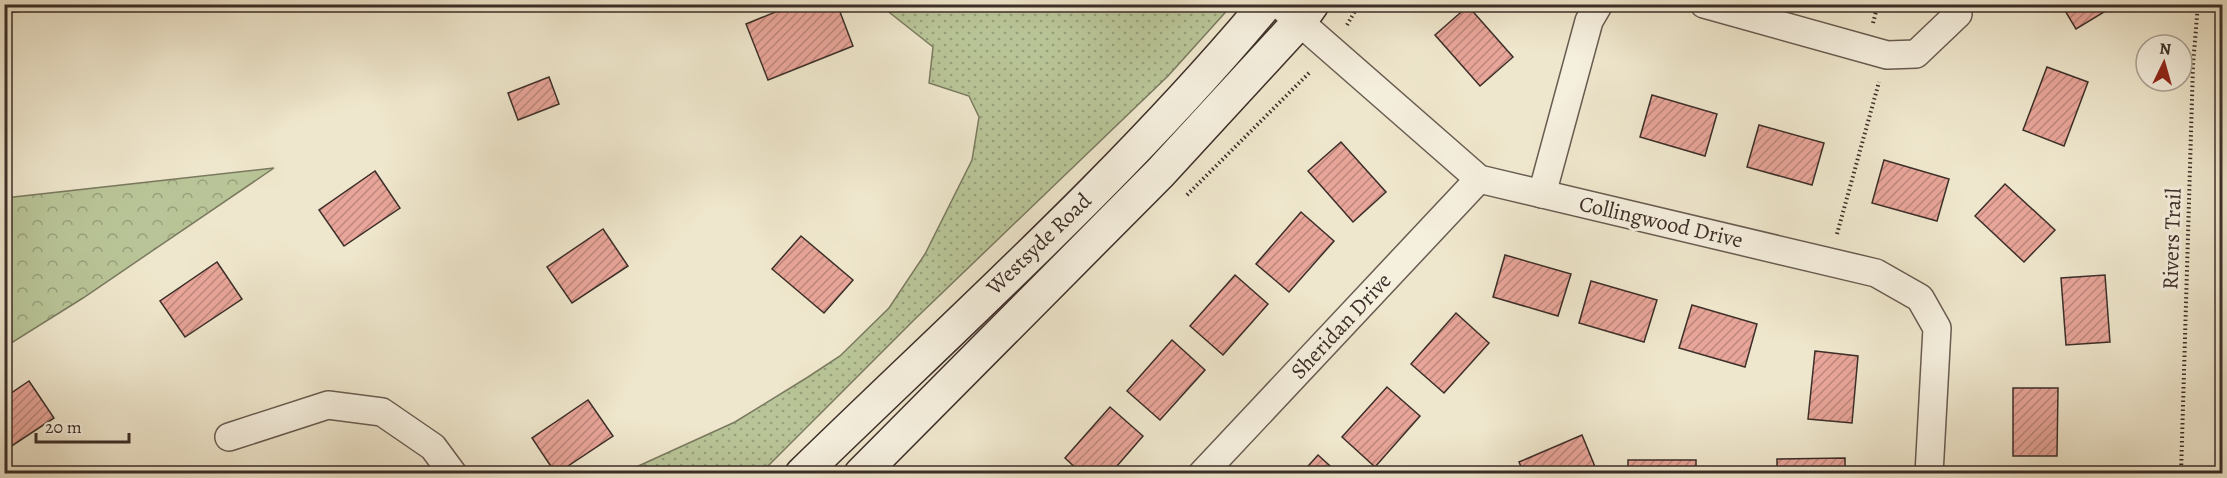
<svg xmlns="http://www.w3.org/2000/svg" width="2227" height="478" font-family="Alegreya,serif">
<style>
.grass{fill:url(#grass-dots);stroke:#7a7a60;stroke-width:1.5}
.forest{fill:url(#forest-crowns);stroke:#7a7a60;stroke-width:1.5}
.building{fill:url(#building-hatch);stroke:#3c2e28;stroke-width:1.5}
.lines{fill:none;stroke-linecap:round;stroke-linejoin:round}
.street-casing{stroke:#695c51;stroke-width:30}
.secondary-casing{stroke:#3c2e28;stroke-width:36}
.path{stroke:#3c2e28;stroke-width:4;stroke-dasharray:1.5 3;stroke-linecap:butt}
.street{stroke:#f5efde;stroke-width:27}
.secondary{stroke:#f5efde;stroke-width:33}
.labels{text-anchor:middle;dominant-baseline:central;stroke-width:6;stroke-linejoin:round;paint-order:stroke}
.street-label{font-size:22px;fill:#3c2e28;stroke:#f5efde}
</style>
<defs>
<pattern id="grass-dots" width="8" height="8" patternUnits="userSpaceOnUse" patternTransform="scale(1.5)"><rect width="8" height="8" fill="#b9c598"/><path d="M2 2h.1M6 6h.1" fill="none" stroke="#98a07c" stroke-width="1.8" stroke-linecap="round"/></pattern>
<pattern id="forest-crowns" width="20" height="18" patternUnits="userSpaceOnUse" patternTransform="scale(1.5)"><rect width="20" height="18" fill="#b9c598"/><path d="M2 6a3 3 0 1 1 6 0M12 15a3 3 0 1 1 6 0" fill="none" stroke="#98a07c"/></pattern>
<pattern id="building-hatch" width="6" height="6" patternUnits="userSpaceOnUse" patternTransform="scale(1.5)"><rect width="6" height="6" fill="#e8a599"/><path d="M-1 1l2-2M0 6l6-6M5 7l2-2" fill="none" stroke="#bd877d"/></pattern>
</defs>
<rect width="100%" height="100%" fill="#efe7cd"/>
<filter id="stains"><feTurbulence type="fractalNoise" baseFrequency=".00333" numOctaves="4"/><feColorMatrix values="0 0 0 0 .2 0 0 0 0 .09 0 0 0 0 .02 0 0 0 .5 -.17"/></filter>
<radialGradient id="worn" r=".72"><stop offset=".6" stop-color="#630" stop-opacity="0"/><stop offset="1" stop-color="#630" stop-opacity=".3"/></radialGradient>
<polygon class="grass" points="880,5 1232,5 1168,76 915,319 761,473 623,473 735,422 808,377 840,356 889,308 925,254 972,160 979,117 969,96 929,83 933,47"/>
<polygon class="forest" points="274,168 83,298 5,347 5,198"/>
<g class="building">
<polygon points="4,4 64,4 64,7 4,13"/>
<polygon points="74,4 112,4 76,11"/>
<polygon points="795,4 837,4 853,46 768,80 746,24"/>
<polygon points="2061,4 2113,4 2114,6 2076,29"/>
<polygon points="1468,6 1513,57 1480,86 1435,35"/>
<polygon points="2047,67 2088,82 2064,146 2023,130"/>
<polygon points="549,77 559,104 518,120 508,93"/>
<polygon points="1652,95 1717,114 1705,156 1640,137"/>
<polygon points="1759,125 1824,143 1812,185 1747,167"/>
<polygon points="1341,142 1386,192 1353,222 1308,171"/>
<polygon points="1884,160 1949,179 1937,221 1872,203"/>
<polygon points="375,171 400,208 344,246 319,210"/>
<polygon points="2005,184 2055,230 2024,262 1975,216"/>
<polygon points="1301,212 1334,241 1289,292 1256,264"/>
<polygon points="603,229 628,266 572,303 547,267"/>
<polygon points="801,236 853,280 824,313 772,269"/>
<polygon points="1505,255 1571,274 1558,316 1493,297"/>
<polygon points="217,262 242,299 185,337 160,301"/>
<polygon points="1235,275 1268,304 1223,355 1190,326"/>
<polygon points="2105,275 2110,342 2066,345 2061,278"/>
<polygon points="1591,281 1657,300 1644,342 1579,323"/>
<polygon points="1692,305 1757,324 1745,367 1679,348"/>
<polygon points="1456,313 1489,343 1444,393 1411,364"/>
<polygon points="1172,340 1205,370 1160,420 1127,391"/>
<polygon points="1815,351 1858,356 1852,423 1808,419"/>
<polygon points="29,381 54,418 4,451 4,398"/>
<polygon points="1387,387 1420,416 1375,467 1342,437"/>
<polygon points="2013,388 2058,388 2057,456 2013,456"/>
<polygon points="588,400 613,436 556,474 532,438"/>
<polygon points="1110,407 1143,436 1110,474 1082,474 1065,458"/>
<polygon points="1582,435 1598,474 1524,474 1519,462"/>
<polygon points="1318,455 1339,474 1301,474"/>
<polygon points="1845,458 1845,474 1777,474 1777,459"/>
<rect x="1628" y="460" width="68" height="14"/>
</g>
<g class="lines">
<g class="street-casing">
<g id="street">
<polyline points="1279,4 1479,179 1876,273 1920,298 1937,328 1929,474"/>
<polyline points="1704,4 1887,55 1916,54 1958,14"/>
<polyline points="1542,194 1589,21 1599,4"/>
<polyline points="229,437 328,405 382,412 433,447 453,474"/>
<polyline points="1202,474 1479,179"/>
</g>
</g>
<g class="secondary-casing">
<g id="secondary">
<path d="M802,474C959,321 1125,173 1266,4"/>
<polyline points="861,474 1160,173 1300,21 1312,4"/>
</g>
</g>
<g class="path">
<polyline points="1873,23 1878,4"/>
<polyline points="1347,25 1359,4"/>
<polyline points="1187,195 1311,71"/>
<polyline points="1837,234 1879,82"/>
<polyline points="2181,474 2193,65 2198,4"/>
</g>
<use href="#street" class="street"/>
<use href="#secondary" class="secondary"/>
</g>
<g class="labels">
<g class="street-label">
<text transform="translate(1661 222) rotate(13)">Collingwood Drive</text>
<text transform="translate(2172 239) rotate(-88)">Rivers Trail</text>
<text transform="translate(1039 244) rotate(-44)">Westsyde Road</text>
<text transform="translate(1341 326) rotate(-47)">Sheridan Drive</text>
</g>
</g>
<rect width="2227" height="478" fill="none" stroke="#efe7cd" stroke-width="24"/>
<rect x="6" y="6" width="2215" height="466" fill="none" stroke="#3c2e28" stroke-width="3"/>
<rect x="12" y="12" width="2203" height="454" fill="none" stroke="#3c2e28" stroke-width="1.5"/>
<g transform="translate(2164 63) rotate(5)"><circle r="28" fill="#f5efde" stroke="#aba295" stroke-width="1.5"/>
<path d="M0-4.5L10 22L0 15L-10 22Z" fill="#8f2418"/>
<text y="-9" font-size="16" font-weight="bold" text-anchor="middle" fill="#3c2e28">N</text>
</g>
<path d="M36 433v9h93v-9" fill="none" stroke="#3c2e28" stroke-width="3"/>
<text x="45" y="433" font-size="18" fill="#3c2e28" stroke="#f5efde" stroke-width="4.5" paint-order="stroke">20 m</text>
<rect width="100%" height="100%" filter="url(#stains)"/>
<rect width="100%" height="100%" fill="url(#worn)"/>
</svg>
